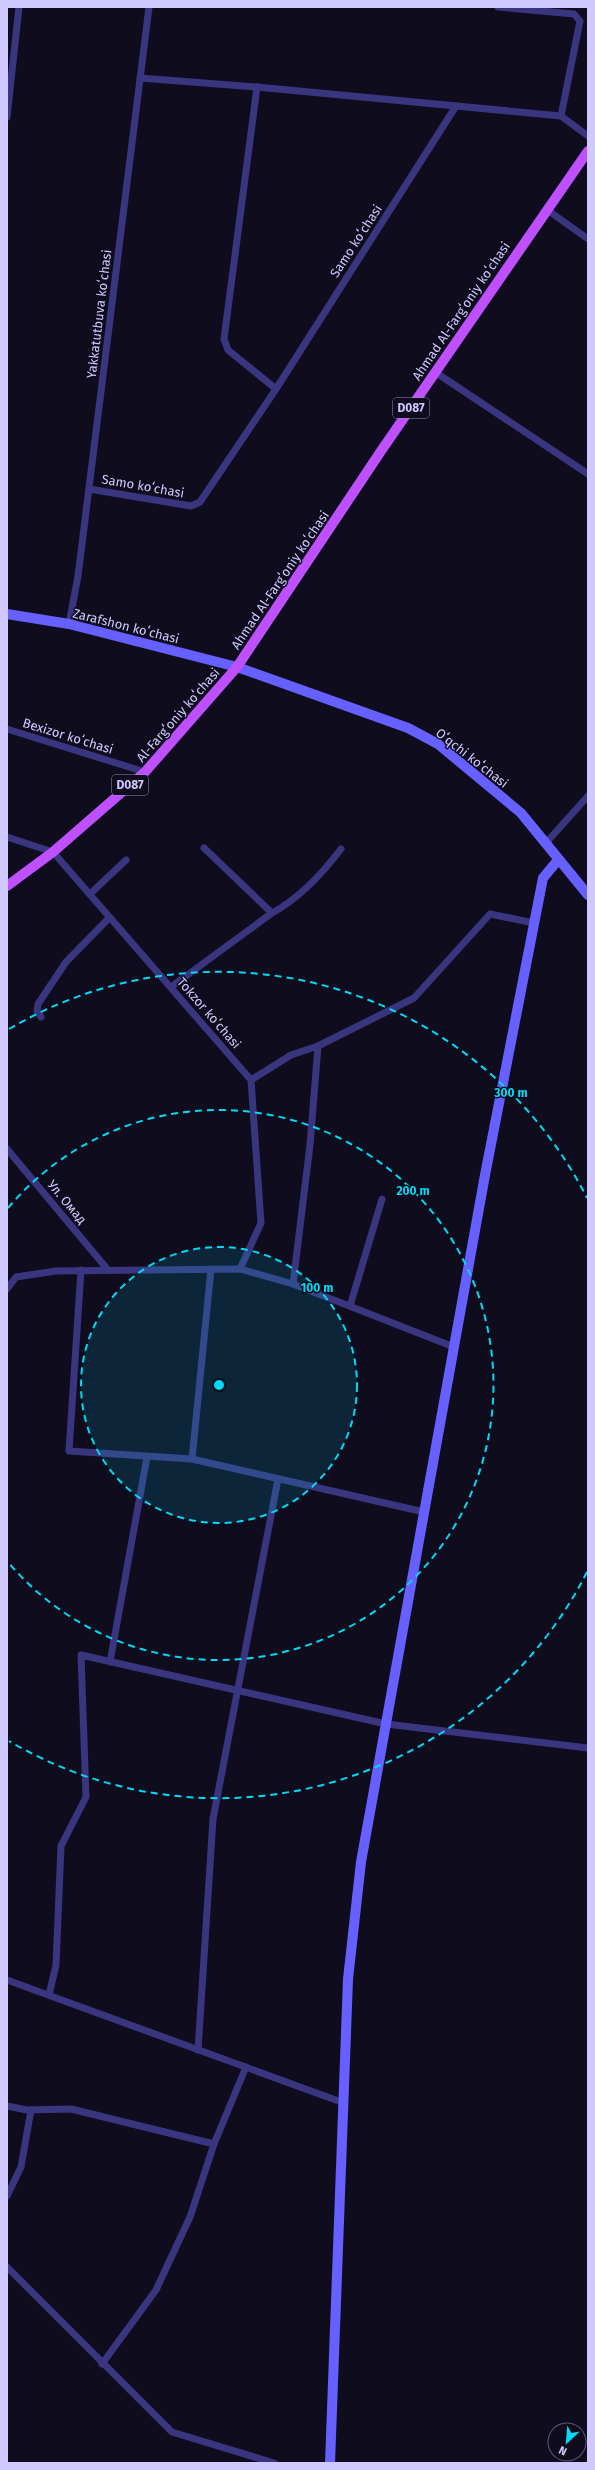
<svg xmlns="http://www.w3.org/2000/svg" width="595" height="2470" font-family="'Fira Sans',sans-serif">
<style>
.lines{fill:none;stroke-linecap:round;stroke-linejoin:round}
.street{stroke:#39357e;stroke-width:7}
.secondary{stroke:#6560ff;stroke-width:10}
.primary{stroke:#bf50ff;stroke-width:10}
.ring{fill:none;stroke:#00daf4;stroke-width:2;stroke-dasharray:7 5}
.labels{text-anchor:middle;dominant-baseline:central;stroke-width:3;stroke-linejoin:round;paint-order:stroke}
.shield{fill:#0f0c1e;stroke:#9590bc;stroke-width:1}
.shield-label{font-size:12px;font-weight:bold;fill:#cfc9ff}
.street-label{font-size:13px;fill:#cfc9ff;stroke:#0f0c1e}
.centre{fill:#00daf4;stroke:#0f0c1e;stroke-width:2}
.ring-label{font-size:12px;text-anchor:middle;font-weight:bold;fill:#00daf4;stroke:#0f0c1e;stroke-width:3;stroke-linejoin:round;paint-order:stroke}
</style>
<rect width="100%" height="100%" fill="#0f0c1e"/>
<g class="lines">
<g class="street">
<polyline points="498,7 574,14 580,21 561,116"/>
<polyline points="140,78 257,87 561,116 588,136"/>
<polyline points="257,87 224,339 228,350 276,389"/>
<polyline points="7,117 19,7"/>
<polyline points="546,209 588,239"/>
<polyline points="435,372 588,474"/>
<polyline points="89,489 191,506 200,502 276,389 456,106"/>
<polyline points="69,624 78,576 149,7"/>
<polyline points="7,729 145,772"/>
<polyline points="7,837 53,852 251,1080 261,1223 240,1269"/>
<polyline points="545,844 588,796"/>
<path d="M204,848L272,913C300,898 322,874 341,849"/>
<polyline points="90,894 126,860"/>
<polyline points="171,987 272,913"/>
<polyline points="41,1017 37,1011 38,1004 66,962 109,918"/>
<polyline points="318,1046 414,998 490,914 534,923"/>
<polyline points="251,1080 291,1055 318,1046 310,1145 293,1284"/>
<polyline points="7,1149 108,1270"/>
<polyline points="211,1269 192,1459 424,1512"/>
<polyline points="81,1270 69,1451 192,1459"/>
<polyline points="7,1289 16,1277 56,1271 240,1269 293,1284 454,1347"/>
<polyline points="350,1306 382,1199"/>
<polyline points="110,1662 147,1457"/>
<polyline points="7,1980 344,2103"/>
<polyline points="49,1995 56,1965 61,1846 86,1797 81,1655 386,1724 588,1748"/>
<polyline points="198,2050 213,1819 278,1479"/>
<polyline points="7,2106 27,2110 71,2109 214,2144"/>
<polyline points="7,2196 21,2167 31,2110"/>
<polyline points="7,2267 172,2432 274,2463"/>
<polyline points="102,2364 156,2290 190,2217 214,2144 246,2067"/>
</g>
<g class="secondary">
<polyline points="7,614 69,624 237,667 408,728 438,744 521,813 588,895"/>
<polyline points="330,2463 348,1979 361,1862 485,1175 543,878 558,860"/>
</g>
<polyline class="primary" points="7,886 53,852 145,772 237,667 381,451 588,151"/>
</g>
<circle cx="219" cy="1385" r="138" fill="#00daf4" fill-opacity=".12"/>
<g class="ring">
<circle cx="219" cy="1385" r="138"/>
<path d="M8 1208A275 275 0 1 1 8 1562"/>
<path d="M587 1572A413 413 0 0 1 9 1741M9 1029A413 413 0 0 1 587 1198"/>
</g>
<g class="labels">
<g class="shield">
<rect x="393" y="398" width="36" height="20" rx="3"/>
<rect x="112" y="775" width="36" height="20" rx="3"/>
</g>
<g class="shield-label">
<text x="411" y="408">D087</text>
<text x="130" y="785">D087</text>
</g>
<g class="street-label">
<text transform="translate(356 241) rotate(-57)">Samo koʻchasi</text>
<text transform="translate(461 311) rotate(-56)">Ahmad Al-Fargʻoniy koʻchasi</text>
<text transform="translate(99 314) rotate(-83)">Yakkatutbuva koʻchasi</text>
<text transform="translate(143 486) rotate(10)">Samo koʻchasi</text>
<text transform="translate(280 580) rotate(-56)">Ahmad Al-Fargʻoniy koʻchasi</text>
<text transform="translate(126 626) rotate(14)">Zarafshon koʻchasi</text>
<text transform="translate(178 715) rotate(-49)">Al-Fargʻoniy koʻchasi</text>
<text transform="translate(68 736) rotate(17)">Bexizor koʻchasi</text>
<text transform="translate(472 758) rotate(38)">Oʻqchi koʻchasi</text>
<text transform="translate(209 1013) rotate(49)">Tokzor koʻchasi</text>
<text transform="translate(67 1202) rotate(50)">Ул. Омад</text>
</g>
</g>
<circle cx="219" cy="1385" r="6" class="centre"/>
<g class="ring-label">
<text x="511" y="1097">300 m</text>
<text x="413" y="1195">200 m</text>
<text x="317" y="1292">100 m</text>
</g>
<rect width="595" height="2470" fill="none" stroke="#cfc9ff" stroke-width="16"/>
<g transform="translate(567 2442) rotate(206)"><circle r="19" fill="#0f0c1e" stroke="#5c5878"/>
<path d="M0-3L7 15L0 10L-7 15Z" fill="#00daf4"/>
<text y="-6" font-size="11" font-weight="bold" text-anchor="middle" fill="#cfc9ff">N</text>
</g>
</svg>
